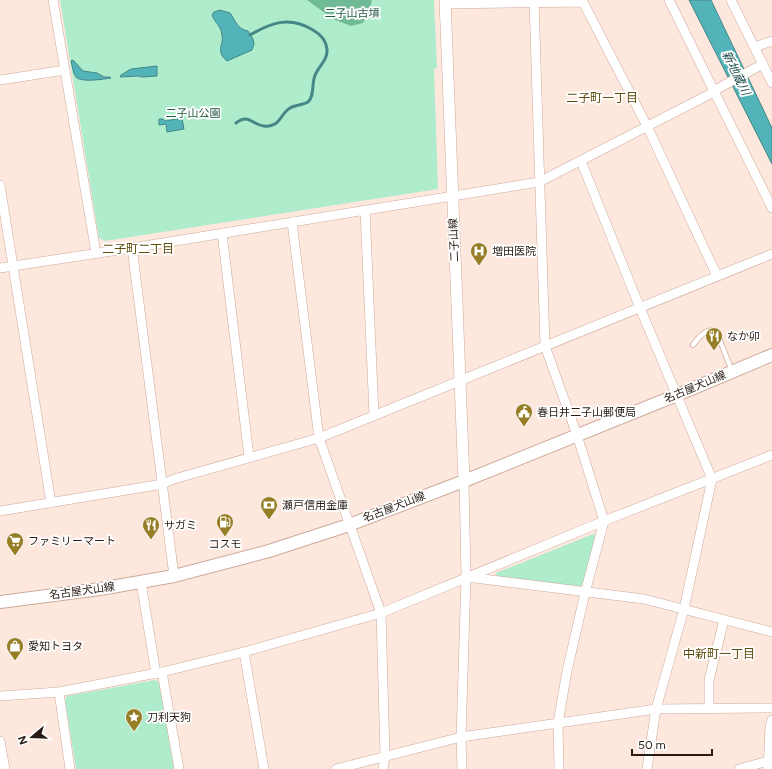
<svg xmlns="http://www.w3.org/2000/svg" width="772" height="769" font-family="Figtree,'Noto Sans JP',sans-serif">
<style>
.green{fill:#aeeccc}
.forest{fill:#70ba96}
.water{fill:#52b4b8;stroke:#458687}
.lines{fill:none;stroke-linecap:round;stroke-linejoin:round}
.stream{stroke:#458687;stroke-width:3}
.service-casing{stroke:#cda99a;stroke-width:6}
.minor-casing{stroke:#cda99a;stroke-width:10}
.tertiary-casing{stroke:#cda99a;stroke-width:12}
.secondary-casing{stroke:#cda99a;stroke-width:14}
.service{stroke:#fff;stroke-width:4.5}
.minor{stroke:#fff;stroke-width:9}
.tertiary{stroke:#fff;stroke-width:11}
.secondary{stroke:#fff;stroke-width:12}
.labels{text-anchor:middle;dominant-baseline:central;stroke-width:3.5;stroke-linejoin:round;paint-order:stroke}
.park-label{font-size:11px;fill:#235b42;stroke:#fff}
.street-label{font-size:11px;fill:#281b15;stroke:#fff}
.poi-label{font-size:11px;fill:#281b15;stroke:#fff;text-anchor:start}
.water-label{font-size:12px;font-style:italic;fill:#224e50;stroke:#fff}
.neighbourhood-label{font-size:12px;fill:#5c4c0d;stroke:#fff}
</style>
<rect width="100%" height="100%" fill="#fee8de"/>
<g class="green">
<polygon points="60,0 434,0 437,68 434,69 438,189 105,241 99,238"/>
<polygon points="593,534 596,537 583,585 579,587 497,577 496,573"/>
<polygon points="155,680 159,682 174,769 76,769 65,700 67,696"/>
</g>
<polygon class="forest" points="307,0 372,0 369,11 363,23 351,26 333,19"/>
<g class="water">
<polygon points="689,0 711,0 772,128 772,164"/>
<path d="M220,10L230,13C236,21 237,29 248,31L253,39L254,44L252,50L227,61C215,51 224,45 222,35C221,26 215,23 212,15L214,12Z"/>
<path d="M73,60L83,71L97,73L104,77H110L111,78C104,79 81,83 76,77C73,73 72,65 71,61Z"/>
<polygon points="157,66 157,76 142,77 138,76 120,77 121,75 131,69"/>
<polygon points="182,118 184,129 167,132 166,124 159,125 159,119 163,119 165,121"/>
</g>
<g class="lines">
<path class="stream" d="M236,123C249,113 252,125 264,126C280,128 280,114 290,108C295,105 303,105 308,102C314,97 312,86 314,79C316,67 328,62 327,49C326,40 320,34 313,30C290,16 272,22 250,35"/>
<g class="service-casing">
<path id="service" d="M693,345C698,338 708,325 717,333L732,371"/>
</g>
<g class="minor-casing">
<g id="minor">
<polyline points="53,0 96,253"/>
<polyline points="534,0 545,346 577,435 604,521 585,593 567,671 558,723 559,769"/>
<polyline points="669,0 772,208"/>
<polyline points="731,0 772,83"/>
<polyline points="445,4 583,2 647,126 717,276"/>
<polyline points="755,47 772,41"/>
<polyline points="0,80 65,70"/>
<polyline points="581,161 640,308 712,479 684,609 656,709 647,769"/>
<polyline points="0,185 51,503"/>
<polyline points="365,210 374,415"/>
<polyline points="292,222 319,438 381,613 385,756 383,769"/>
<polyline points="222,233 249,457"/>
<polyline points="132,248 174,576"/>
<polyline points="0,268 132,248 539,182 714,92 719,88 763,64"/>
<polyline points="0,511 163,484 174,479 319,438 772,254"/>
<polyline points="467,577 644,599 772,632"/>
<polyline points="141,582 156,674"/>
<polyline points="244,652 264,769"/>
<polyline points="162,672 179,769"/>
<polyline points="59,692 70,769"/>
<polyline points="0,696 59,692 162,672 244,652 381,613 604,521 772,455"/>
<polyline points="709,708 709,680 724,620"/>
<polyline points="0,741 5,769"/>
<polyline points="336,769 461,737 656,709 772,708"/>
<polyline points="462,769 461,737 466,577 464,481"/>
<polyline points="739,769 768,761"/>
<polyline points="768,769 770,727 772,720"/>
</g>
</g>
<g class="tertiary-casing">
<polyline id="tertiary" points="445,0 464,481"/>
</g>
<g class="secondary-casing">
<polyline id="secondary" points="0,602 100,589 174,576 269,551 349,525 464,481 677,395 772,355"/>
</g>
<use href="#service" class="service"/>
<use href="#minor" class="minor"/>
<use href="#tertiary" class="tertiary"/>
<use href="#secondary" class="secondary"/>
</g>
<defs>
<g id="hospital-pin" transform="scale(0.9)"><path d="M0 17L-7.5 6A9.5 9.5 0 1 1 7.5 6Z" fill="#967e26" stroke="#fff"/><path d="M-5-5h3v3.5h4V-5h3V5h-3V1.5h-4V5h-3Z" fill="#fff"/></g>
<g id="restaurant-pin" transform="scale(0.9)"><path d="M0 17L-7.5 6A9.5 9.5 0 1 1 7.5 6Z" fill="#967e26" stroke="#fff"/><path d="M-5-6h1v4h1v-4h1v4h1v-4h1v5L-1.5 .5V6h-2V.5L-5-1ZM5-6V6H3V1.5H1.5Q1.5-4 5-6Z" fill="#fff"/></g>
<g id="civic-pin" transform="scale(0.9)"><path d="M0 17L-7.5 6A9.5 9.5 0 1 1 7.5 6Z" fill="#967e26" stroke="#fff"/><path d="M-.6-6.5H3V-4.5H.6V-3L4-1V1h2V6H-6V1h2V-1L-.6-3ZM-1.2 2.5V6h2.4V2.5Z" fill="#fff"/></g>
<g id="bank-pin" transform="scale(0.9)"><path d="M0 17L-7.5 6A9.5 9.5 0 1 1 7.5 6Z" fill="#967e26" stroke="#fff"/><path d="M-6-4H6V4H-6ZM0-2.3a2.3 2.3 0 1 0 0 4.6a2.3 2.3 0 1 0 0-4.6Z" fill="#fff"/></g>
<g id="fuel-pin" transform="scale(0.9)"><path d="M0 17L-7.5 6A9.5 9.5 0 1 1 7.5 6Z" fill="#967e26" stroke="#fff"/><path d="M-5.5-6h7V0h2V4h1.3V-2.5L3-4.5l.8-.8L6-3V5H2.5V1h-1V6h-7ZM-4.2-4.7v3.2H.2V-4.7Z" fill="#fff"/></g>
<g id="supermarket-pin" transform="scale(0.9)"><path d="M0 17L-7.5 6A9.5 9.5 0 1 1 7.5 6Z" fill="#967e26" stroke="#fff"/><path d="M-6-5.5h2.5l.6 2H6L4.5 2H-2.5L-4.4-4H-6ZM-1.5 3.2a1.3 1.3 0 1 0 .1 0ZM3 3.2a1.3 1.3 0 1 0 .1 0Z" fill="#fff"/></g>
<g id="shop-pin" transform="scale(0.9)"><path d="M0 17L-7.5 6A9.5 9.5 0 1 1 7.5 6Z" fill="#967e26" stroke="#fff"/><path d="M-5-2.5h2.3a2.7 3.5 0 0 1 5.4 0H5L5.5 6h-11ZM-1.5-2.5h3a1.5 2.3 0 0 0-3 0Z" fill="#fff"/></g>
<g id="sight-pin" transform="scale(0.9)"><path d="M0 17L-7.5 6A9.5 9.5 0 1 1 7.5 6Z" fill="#967e26" stroke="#fff"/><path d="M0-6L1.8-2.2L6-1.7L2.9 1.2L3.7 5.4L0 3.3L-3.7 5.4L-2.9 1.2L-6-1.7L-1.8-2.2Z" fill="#fff"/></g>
</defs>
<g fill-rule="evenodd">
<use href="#hospital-pin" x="479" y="251"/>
<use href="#restaurant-pin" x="714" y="336"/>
<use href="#civic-pin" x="524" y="412"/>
<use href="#bank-pin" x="269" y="505"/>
<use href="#fuel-pin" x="225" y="522"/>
<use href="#restaurant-pin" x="151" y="525"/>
<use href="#supermarket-pin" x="15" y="541"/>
<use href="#shop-pin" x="15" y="646"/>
<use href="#sight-pin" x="134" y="717"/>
</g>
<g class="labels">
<g class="park-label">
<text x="352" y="13">二子山古墳</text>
<text x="193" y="113">二子山公園</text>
</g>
<g class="street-label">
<text transform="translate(454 240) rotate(-92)">二子山線</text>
<text transform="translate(695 387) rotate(-23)">名古屋犬山線</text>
<text transform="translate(394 507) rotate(-21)">名古屋犬山線</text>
<text transform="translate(82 591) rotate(-8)">名古屋犬山線</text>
</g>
<g class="poi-label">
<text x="492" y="251">増田医院</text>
<text x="727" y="336">なか卯</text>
<text x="537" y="412">春日井二子山郵便局</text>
<text x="282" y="505">瀬戸信用金庫</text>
<text x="164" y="525">サガミ</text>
<text x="28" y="541">ファミリーマート</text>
<text x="225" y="544" text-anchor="middle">コスモ</text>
<text x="28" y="646">愛知トヨタ</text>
<text x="147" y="717">刀利天狗</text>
</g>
<g class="water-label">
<text transform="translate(736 73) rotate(64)">新地蔵川</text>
</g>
<g class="neighbourhood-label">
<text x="602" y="98">二子町一丁目</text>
<text x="138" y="249">二子町二丁目</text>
<text x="719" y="654">中新町一丁目</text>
</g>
</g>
<g transform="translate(32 737) rotate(251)" stroke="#ffffff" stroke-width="3" paint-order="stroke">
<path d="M0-3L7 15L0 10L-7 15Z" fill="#281b15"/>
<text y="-6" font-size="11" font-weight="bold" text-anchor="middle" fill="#281b15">N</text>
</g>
<path d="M632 749v6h80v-6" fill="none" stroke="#281b15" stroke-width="2"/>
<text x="638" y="749" font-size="12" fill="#281b15" stroke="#ffffff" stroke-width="3" paint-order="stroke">50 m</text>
</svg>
